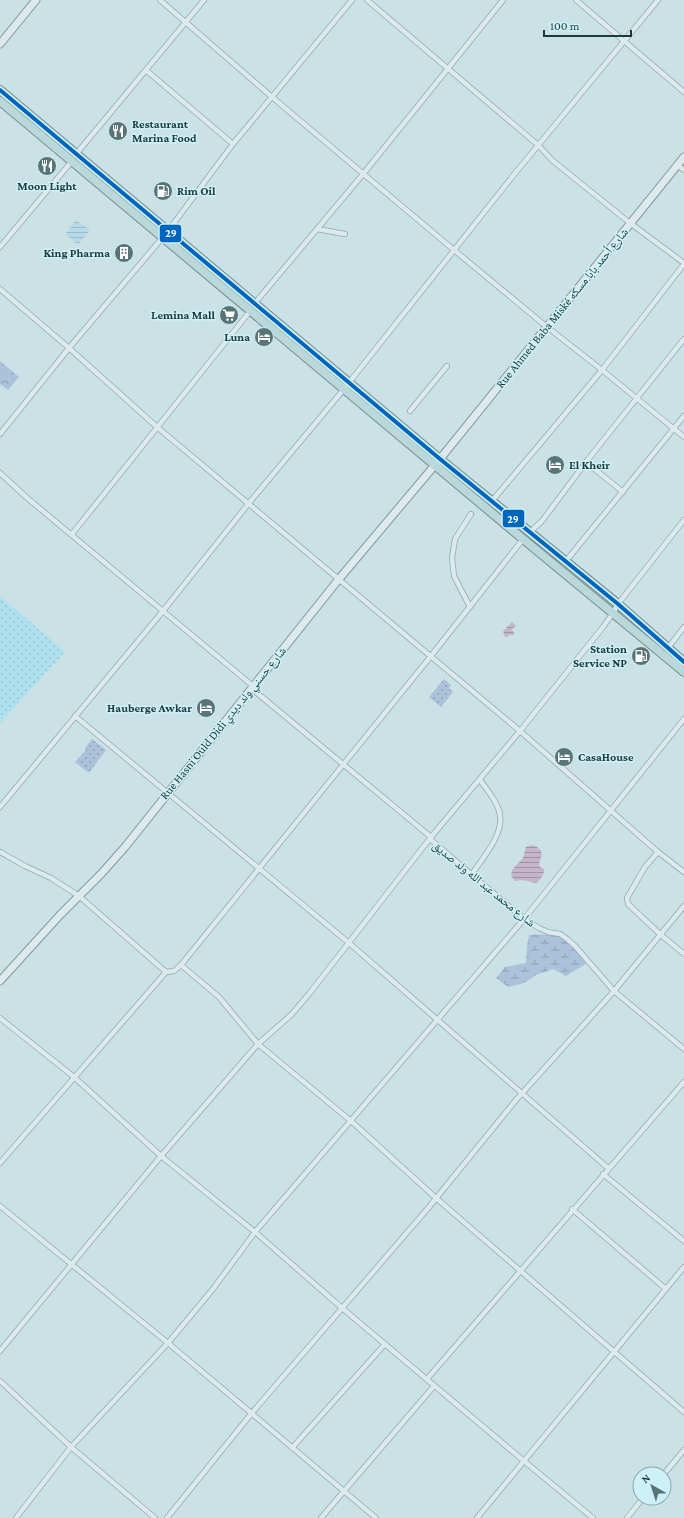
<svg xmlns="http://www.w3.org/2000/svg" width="684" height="1518" font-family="'Crimson Pro','Noto Naskh Arabic',serif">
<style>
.farmland{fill:url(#farmland-rules)}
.grass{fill:url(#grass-dots)}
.forest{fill:url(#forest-crowns)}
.wetland{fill:url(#wetland-marsh)}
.sand{fill:url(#sand-dots)}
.water{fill:url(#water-rules)}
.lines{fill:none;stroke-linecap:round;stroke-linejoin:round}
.street-casing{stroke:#94a8ab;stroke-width:6}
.secondary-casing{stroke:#84989a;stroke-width:9}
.highway-casing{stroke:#7a8e90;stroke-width:10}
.street{stroke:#ddeaed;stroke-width:4.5}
.secondary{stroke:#ddeaed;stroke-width:7}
.highway{stroke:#bad7da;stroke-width:8}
.bus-1-casing{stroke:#cef1f9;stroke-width:7}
.bus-1{stroke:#0065bd;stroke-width:4}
.labels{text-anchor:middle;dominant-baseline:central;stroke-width:3;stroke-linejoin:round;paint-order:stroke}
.poi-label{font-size:12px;font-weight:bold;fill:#1b3a39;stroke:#cef1f9;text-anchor:end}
.street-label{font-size:12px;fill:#1b3a39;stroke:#cef1f9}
.line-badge{stroke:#cef1f9;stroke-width:1.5}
.badge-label{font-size:11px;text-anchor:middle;font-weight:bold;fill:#fff}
</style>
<defs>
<pattern id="farmland-rules" width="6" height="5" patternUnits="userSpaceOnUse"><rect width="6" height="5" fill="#b8dae8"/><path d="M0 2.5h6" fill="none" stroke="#9ebcc8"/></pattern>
<pattern id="grass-dots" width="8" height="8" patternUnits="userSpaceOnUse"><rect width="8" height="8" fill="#abc3da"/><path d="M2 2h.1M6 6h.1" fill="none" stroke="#8a9fb2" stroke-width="1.8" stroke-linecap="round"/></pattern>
<pattern id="forest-crowns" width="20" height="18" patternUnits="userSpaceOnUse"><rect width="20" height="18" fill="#abc3da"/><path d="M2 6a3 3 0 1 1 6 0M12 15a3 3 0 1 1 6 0" fill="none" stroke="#8a9fb2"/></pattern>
<pattern id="wetland-marsh" width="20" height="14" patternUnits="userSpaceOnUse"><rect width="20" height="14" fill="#abc3da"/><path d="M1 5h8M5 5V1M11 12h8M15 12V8" fill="none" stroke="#8a9fb2"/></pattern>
<pattern id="sand-dots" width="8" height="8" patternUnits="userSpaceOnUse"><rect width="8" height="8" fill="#aee0ed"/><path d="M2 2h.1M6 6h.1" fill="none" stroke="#95c1cc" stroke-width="1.8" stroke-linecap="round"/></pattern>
<pattern id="water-rules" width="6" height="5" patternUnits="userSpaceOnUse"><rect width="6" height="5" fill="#c5b5c9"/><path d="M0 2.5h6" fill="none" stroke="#9f94a4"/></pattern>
</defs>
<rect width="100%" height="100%" fill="#cae1e6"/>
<polygon class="farmland" points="76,220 90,230 78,245 65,234"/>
<g class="grass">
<polygon points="444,679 451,685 449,688 453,692 441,707 429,697"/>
<polygon points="92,739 106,750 89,773 75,762 86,750 85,748"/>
</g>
<polygon class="forest" points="0,361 19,377 8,390 0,384"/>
<path class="wetland" d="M552,934C570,942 576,947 586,964L566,976L553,969L536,975L524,983L508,987L496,978L505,967L526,963L527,946L529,935Z"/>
<polygon class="sand" points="0,596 65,652 0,723"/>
<g class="water">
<polygon points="512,622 516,626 512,629 514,633 514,635 509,635 507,637 505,637 503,631"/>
<path d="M532,845C545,849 542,855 539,864L540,867L544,869C545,873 540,881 536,883L522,880L515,881L511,876L512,870L523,858L526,847Z"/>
</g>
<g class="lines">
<g class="street-casing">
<g id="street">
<polyline points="160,0 272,97 454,250 547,327 602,370 684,437"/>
<polyline points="367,0 538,145 553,161 630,223 684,263"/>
<polyline points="576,0 684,92"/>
<polyline points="147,71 233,144"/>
<polyline points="77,153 204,0"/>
<polyline points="677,165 684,170"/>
<polyline points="317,229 345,234"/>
<polyline points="168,231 233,144 352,0"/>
<polyline points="0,247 72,161"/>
<polyline points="0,289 69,348 157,427 520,731 658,852 684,872"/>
<polyline points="255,303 364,173 503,0"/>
<polyline points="410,411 447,366"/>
<polyline points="0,434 69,348 163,237"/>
<polyline points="586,462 623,492"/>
<polyline points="0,473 26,497 253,686"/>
<polyline points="492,501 602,370 684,264"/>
<polyline points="530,532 542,521 586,462 684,339"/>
<polyline points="72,534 251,310"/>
<polyline points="566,561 684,416"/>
<polyline points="470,607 454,576 452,558 455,539 471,514"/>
<polyline points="668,648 684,627"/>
<polyline points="251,688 431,837"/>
<polyline points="75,716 349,943 608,1168"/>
<polyline points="0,807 163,611 249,503 344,389 512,177 658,0"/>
<polyline points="430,839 524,919 539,928 548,932 560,934 567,939 575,946 614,991 684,1049"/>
<polyline points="0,852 25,866 51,878 79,896 166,972"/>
<polyline points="658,852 645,867 627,898 628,904 661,935 684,954"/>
<path d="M472,874C482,859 504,834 500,815C498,802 487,790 480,780"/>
<polyline points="181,965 219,997 258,1044 351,1121 436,1198 684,1412"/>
<polyline points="0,1018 74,1077 161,1156 255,1232 342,1308 524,1461 593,1518"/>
<polyline points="0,1163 166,972 174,971 181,965 431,656 523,539"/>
<polyline points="603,1174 684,1241"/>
<polyline points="0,1206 168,1343 376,1518"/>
<polyline points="572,1209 666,1289"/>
<polyline points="0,1351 161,1156 258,1044 291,1015 309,994 431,837 520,731 603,627 613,613 618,604 684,520"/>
<polyline points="427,1379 684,1082"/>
<polyline points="0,1381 71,1447 155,1518"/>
<polyline points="292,1448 385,1344"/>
<polyline points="664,1474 684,1450"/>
<polyline points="16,1518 71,1447 168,1343 213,1289 255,1232 524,919 684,719"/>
<polyline points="167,1518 251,1414 429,1207 516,1100 614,991 684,906"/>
<polyline points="321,1518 434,1386"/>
<polyline points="477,1518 684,1267"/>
<polyline points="627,1518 643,1498"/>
</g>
</g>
<g class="secondary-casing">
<g id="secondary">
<polyline points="0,44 36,0"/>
<polyline points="0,981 60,915 101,874 125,847 339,579 440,459 684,157"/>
</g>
</g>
<g class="highway-casing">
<g id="highway">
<polyline points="0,90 440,459 618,604 684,662"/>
<polyline points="0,101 523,539 684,672"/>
</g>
</g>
<use href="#street" class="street"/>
<use href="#secondary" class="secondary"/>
<use href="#highway" class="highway"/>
<g class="bus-1-casing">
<polyline id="bus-1" points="0,90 440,459 618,604 684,662"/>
</g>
<use href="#bus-1" class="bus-1"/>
</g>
<defs>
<g id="restaurant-disc" transform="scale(1)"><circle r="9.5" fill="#587476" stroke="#cef1f9"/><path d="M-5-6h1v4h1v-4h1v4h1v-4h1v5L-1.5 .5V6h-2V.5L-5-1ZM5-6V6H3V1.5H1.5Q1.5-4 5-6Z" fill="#fff"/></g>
<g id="fuel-disc" transform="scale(1)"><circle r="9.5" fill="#587476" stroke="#cef1f9"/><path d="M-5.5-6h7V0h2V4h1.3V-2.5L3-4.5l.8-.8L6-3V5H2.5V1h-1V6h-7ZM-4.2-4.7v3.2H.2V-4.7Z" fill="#fff"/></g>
<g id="building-disc" transform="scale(1)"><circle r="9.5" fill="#587476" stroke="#cef1f9"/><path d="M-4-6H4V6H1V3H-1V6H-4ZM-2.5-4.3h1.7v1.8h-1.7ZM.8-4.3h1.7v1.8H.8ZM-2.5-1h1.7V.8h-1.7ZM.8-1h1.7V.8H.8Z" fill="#fff"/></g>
<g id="supermarket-disc" transform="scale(1)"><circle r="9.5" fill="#587476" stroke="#cef1f9"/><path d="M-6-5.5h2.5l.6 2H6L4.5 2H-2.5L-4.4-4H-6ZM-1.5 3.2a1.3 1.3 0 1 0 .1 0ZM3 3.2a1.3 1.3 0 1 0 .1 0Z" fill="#fff"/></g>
<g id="hotel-disc" transform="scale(1)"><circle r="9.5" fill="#587476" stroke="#cef1f9"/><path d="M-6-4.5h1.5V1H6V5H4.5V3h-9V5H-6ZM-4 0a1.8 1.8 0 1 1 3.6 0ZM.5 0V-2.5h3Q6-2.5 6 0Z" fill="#fff"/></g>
</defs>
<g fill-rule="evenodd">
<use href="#restaurant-disc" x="118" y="131"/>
<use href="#restaurant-disc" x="47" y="166"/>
<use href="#fuel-disc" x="163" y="191"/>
<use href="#building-disc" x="124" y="253"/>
<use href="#supermarket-disc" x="229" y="315"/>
<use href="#hotel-disc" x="264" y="337"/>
<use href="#hotel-disc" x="555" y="465"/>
<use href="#fuel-disc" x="641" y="656"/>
<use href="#hotel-disc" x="206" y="708"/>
<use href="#hotel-disc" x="564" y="757"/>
</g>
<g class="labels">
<g class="poi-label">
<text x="132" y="124" text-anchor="start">Restaurant<tspan x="132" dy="14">Marina Food</tspan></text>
<text x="47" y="186" text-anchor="middle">Moon Light</text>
<text x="177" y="191" text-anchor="start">Rim Oil</text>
<text x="110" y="253">King Pharma</text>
<text x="215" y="315">Lemina Mall</text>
<text x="250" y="337">Luna</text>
<text x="569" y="465" text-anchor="start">El Kheir</text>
<text x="627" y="649">Station<tspan x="627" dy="14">Service NP</tspan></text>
<text x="192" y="708">Hauberge Awkar</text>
<text x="578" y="757" text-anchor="start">CasaHouse</text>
</g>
<g class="street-label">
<text transform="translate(562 308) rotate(-51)">Rue Ahmed Baba Miské شارع أحمد بابا مسكه</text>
<text transform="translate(223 723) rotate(-51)">Rue Hasni Ould Didi شارع حسني ولد ديدي</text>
<text transform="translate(484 884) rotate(39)">شارع محمد عبد الله ولد صديق</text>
</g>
</g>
<g class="line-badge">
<rect x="159" y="224" width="23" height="19" rx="4" fill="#0065bd"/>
<rect x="502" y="509" width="23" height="19" rx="4" fill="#0065bd"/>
</g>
<g class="badge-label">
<text x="171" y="237">29</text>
<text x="513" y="523">29</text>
</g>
<g transform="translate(652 1486) rotate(321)"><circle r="19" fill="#cef1f9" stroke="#86a8ac"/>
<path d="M0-3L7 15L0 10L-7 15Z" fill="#587476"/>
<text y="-6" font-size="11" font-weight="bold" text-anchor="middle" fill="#1b3a39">N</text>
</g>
<path d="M544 30v6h87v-6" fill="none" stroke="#1b3a39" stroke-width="2"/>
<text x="550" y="30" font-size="12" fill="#1b3a39" stroke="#cef1f9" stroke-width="3" paint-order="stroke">100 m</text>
</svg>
